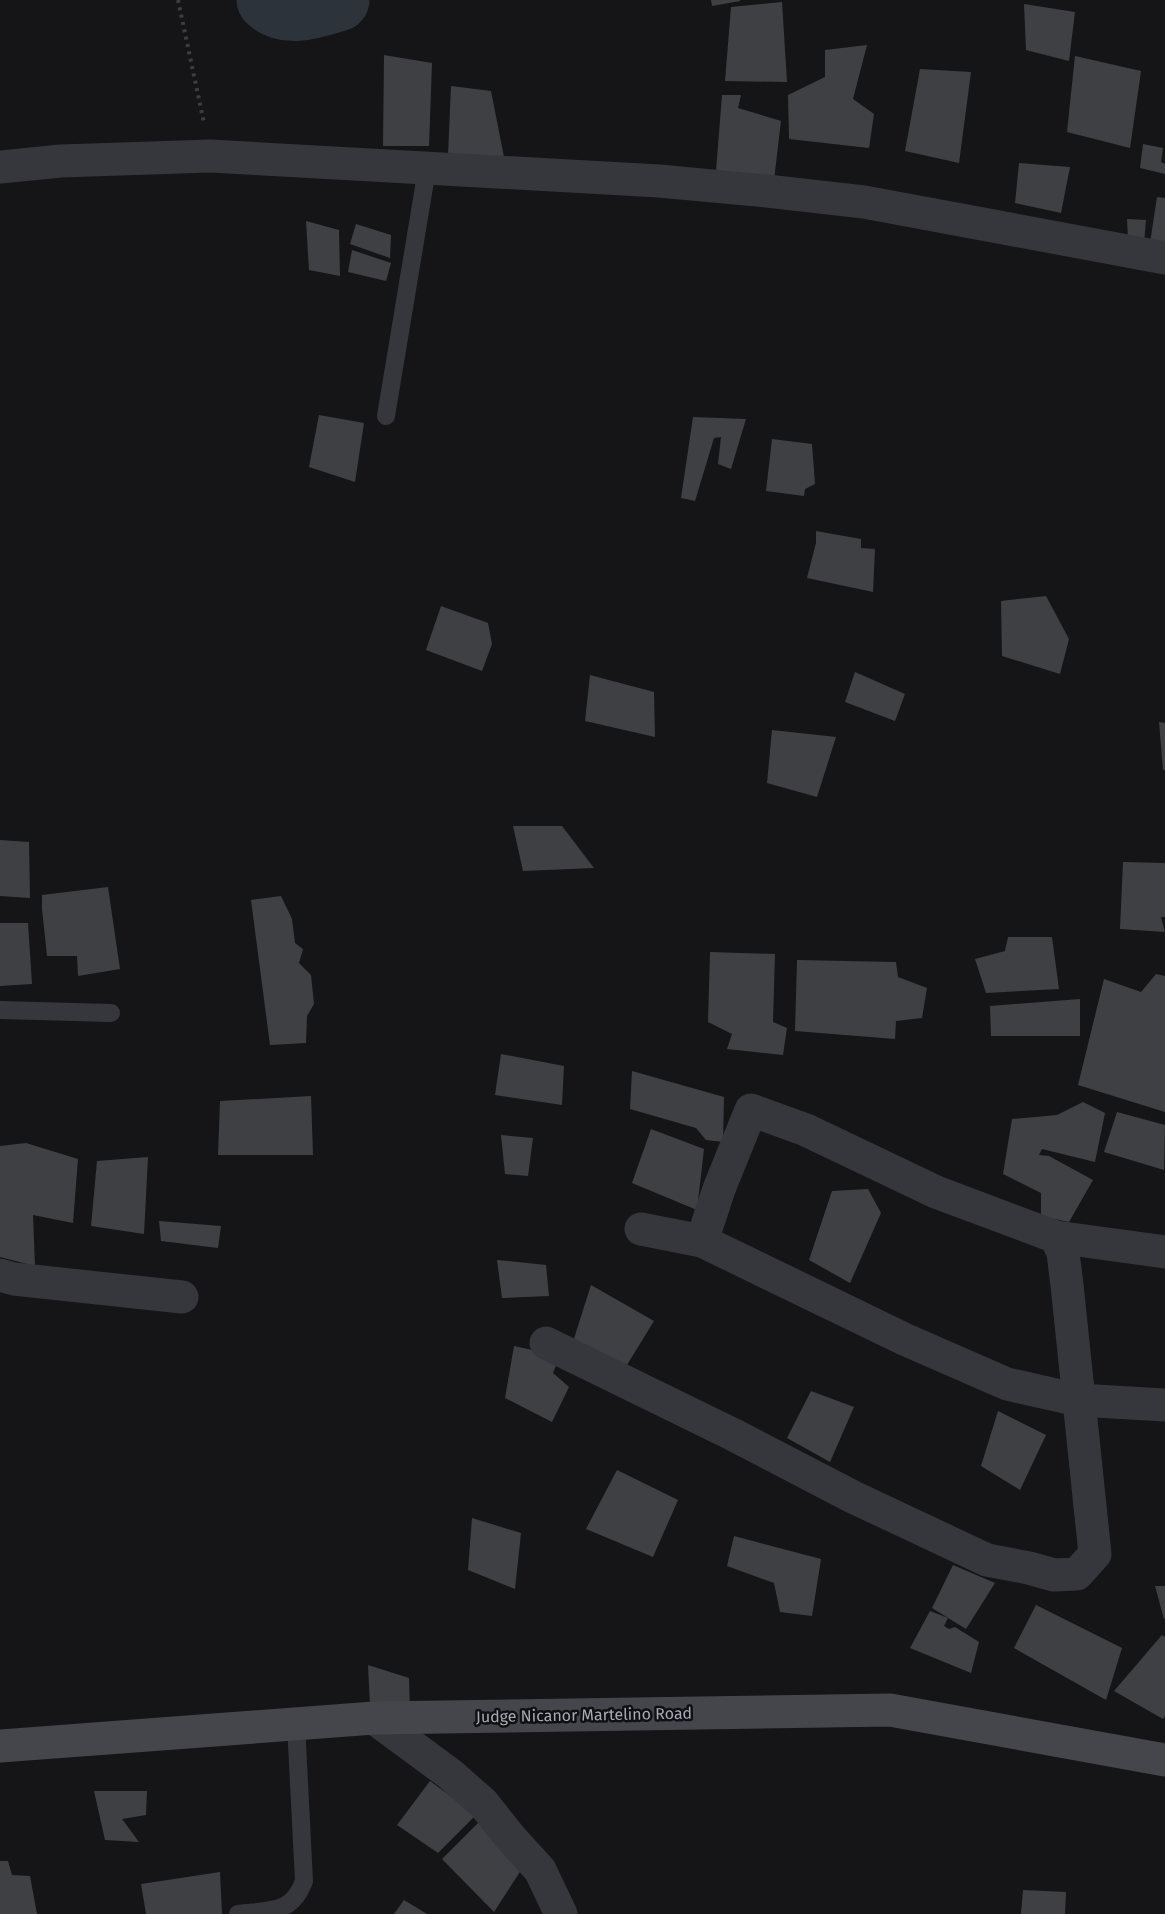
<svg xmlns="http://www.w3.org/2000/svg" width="1165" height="1914" font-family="'Fira Sans',sans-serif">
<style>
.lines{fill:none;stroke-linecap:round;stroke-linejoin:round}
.river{stroke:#2c333a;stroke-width:63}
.building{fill:#3f4044}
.path{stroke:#3c3e43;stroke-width:4;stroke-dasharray:3 4.5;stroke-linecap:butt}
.lane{stroke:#36373c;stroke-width:18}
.street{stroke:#36373c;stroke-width:33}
.secondary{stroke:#44464c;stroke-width:33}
.labels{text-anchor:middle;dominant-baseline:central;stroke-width:5;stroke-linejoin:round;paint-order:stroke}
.street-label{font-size:16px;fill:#a7abb7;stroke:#101012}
</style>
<rect width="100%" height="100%" fill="#151517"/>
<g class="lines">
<path class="river" d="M268,0C287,18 317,6 338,0"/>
</g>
<g class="building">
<polygon points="711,0 740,0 740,1 712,6"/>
<polygon points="782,2 787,82 725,81 731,7"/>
<polygon points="1024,4 1075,12 1069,61 1026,50"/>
<polygon points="867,45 853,99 874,114 869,148 789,139 788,95 825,77 825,50"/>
<polygon points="384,55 432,63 429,146 383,146"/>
<polygon points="1075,56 1141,71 1130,148 1067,132"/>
<polygon points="920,69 971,72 959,163 905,151"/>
<polygon points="451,86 491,91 504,157 448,156"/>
<polygon points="722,95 741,95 738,108 781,121 774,180 716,171"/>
<polygon points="1143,144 1163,148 1161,162 1165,164 1165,174 1140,168"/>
<polygon points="1019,163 1070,167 1061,213 1015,203"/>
<polygon points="1157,197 1165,198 1165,247 1150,243"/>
<polygon points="1127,219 1146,220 1144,243 1128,239"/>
<polygon points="306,221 339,230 340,276 309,270"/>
<polygon points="356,224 391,235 390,258 350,244"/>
<polygon points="352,250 391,263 386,281 348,272"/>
<polygon points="319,415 364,423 355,482 309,467"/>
<polygon points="693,417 746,419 731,469 718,464 721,437 714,438 695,501 681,498"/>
<polygon points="772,439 812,444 815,484 805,489 804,496 766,491"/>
<polygon points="816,531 861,539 861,548 875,549 873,592 807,578 816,543"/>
<polygon points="1046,596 1069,639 1060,674 1002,656 1001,601"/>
<polygon points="441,606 488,623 492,644 482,671 426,650"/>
<polygon points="855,672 905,694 895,721 845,702"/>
<polygon points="590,675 654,692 655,737 585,721"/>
<polygon points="1159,722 1165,723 1165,770 1163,770"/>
<polygon points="772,730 836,737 817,797 767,783"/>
<polygon points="513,826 562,826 594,868 523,871"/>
<polygon points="0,840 29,842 30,898 0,896"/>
<polygon points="1123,862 1165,863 1165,917 1161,917 1165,932 1120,929"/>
<polygon points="108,887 120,969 78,976 77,956 47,956 42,909 42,895"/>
<polygon points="281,896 292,919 295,943 303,949 299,963 311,975 314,1004 307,1016 306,1043 270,1045 251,900"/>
<polygon points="0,923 28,923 32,984 0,986"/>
<polygon points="1008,937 1052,937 1059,989 986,993 975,959 1005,951"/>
<polygon points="710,952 775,954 773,1022 787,1028 783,1055 727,1049 732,1034 708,1022"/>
<polygon points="797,960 896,962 898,977 927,988 922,1018 896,1021 895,1039 795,1031"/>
<polygon points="1156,974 1165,976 1165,1112 1078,1085 1104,979 1141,992"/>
<polygon points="1080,999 1080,1036 991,1036 990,1006"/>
<polygon points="501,1054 564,1066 562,1105 495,1095"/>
<polygon points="632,1071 724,1097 723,1142 706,1140 696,1128 630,1109"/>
<polygon points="311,1096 313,1155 218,1155 220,1101"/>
<polygon points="1083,1102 1105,1113 1095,1162 1042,1149 1039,1155 1049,1156 1093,1180 1069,1222 1041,1216 1041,1193 1003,1174 1012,1119 1057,1115"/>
<polygon points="1117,1112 1165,1125 1164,1170 1104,1152"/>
<polygon points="651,1129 704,1149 697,1210 632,1183"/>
<polygon points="501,1135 533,1138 528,1176 505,1174"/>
<polygon points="26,1143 78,1159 73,1223 33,1215 35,1266 0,1257 0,1146"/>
<polygon points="148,1157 144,1234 91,1226 97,1161"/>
<polygon points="868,1189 881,1213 850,1283 809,1260 832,1191"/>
<polygon points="159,1221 221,1226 218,1248 161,1241"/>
<polygon points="497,1260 546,1265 549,1296 502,1298"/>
<polygon points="591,1285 654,1321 622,1373 571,1348"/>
<polygon points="514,1346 560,1356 553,1373 569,1387 552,1422 505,1398"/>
<polygon points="811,1391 854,1407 830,1462 787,1438"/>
<polygon points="998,1411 1046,1435 1020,1490 981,1466"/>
<polygon points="617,1470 678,1500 653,1557 586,1529"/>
<polygon points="472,1518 521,1533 515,1589 468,1570"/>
<polygon points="734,1536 821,1559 812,1616 780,1612 774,1583 727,1566"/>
<polygon points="953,1565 995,1583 966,1629 932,1608"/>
<polygon points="1155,1586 1165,1586 1165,1618 1164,1619"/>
<polygon points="1036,1605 1122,1648 1106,1700 1014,1648"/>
<polygon points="930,1611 948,1618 944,1626 949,1629 955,1627 979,1642 971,1673 910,1648"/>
<polygon points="1162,1635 1165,1637 1165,1716 1163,1719 1114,1691"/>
<polygon points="368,1665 409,1678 410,1711 370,1705"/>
<polygon points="430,1781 476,1815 438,1853 397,1825"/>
<polygon points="94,1791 147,1791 146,1815 122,1819 139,1842 105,1840"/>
<polygon points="482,1819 527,1861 494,1912 442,1859"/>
<polygon points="0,1861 8,1861 12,1875 30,1876 37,1914 0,1914"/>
<polygon points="220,1872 222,1914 146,1914 141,1884"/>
<polygon points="1023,1890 1066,1892 1065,1914 1021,1914"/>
<polygon points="404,1900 427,1914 394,1914"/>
</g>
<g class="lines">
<polyline class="path" points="178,0 204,123"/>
<g class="lane">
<polyline points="386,416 427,169"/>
<polyline points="0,1010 111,1013"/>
<path d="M238,1914C271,1910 292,1914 304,1881L296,1724"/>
</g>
<g class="street">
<polyline points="0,167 61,161 210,156 659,181 767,191 864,202 1165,258"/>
<polyline points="641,1229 702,1241 904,1339 1007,1384 1078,1400 1165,1405"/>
<polyline points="1056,1237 1165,1252"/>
<polyline points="0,1275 14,1279 182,1297"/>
<polyline points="546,1343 734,1435 853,1497 987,1560 1029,1568 1054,1575 1077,1574 1095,1554 1067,1285 1063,1253 1056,1237 936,1192 806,1130 751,1110 719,1189 702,1241"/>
<polyline points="374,1718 450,1774 483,1803 510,1837 540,1870 561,1914"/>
</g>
<polyline class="secondary" points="0,1746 374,1718 890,1710 1165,1760"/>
</g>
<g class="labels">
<g class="street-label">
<text transform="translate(584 1715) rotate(-1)">Judge Nicanor Martelino Road</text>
</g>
</g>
</svg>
